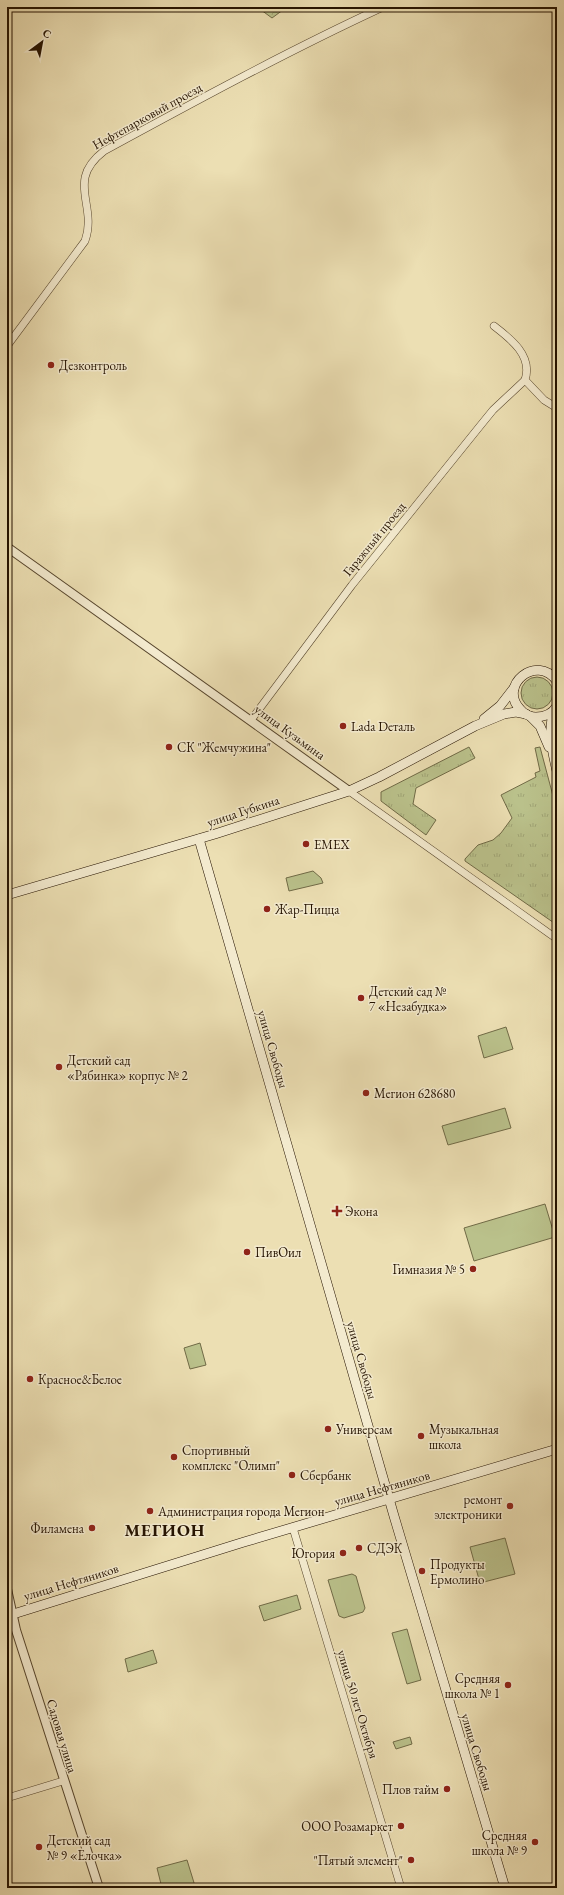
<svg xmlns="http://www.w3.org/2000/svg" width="564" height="1895" font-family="'EB Garamond',serif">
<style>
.grass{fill:url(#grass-tufts);stroke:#706a46}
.forest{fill:url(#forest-crowns);stroke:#706a46}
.park{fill:#bac18b;stroke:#706a46}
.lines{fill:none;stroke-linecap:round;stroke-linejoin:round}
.minor-casing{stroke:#57462d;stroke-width:8}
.tertiary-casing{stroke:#57462d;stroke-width:10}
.secondary-casing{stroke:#251300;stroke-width:10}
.minor{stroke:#f3eace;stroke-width:7}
.tertiary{stroke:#f3eace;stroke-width:8}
.secondary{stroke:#f3eace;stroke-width:9}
.poi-dot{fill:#8f2418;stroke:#f3eace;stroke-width:1.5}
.labels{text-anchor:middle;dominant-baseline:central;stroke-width:3;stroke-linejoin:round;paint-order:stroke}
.street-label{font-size:13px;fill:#251300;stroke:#f3eace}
.poi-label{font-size:13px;fill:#251300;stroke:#f3eace;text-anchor:start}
.district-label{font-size:17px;font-weight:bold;letter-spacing:1px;fill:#251300;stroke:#f3eace}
</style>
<defs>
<pattern id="grass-tufts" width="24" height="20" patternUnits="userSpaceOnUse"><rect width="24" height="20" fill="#bac18b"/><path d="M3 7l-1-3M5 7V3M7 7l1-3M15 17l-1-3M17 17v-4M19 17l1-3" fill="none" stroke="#a0a576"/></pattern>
<pattern id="forest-crowns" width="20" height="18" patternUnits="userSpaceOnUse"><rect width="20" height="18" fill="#bac18b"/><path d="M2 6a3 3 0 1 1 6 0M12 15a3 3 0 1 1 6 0" fill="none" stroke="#a0a576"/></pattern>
</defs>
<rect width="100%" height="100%" fill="#ecdfb3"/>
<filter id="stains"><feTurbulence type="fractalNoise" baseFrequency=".005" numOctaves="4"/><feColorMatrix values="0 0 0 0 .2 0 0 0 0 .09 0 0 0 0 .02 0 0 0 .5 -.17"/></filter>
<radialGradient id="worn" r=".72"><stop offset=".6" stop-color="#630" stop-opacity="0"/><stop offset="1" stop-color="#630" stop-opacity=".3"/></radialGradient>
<g class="grass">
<circle cx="537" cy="693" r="16"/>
<polygon points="469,747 475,758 416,788 413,804 436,820 426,835 381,801 381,792"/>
<polygon points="540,747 557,811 557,925 465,861 465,859 478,845 493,840 501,833 512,818 501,795 536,777 535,773 540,771 535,748"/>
</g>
<polygon class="forest" points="257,7 287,7 272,18"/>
<g class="park">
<polygon points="313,871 321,878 323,883 289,891 286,878"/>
<polygon points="506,1027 513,1049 484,1058 478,1036"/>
<polygon points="505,1108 511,1128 448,1145 442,1126"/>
<polygon points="545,1204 555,1237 474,1261 464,1228"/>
<polygon points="200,1343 206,1365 190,1369 184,1348"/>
<polygon points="505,1538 515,1574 480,1583 470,1547"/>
<polygon points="352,1574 356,1576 365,1608 363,1612 344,1618 339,1616 328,1580"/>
<polygon points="297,1595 301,1609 264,1621 259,1606"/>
<polygon points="407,1629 421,1680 407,1684 392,1633"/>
<polygon points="153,1650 157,1663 128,1672 125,1659"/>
<polygon points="410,1737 412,1744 396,1749 393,1742"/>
<polygon points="187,1860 195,1886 162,1888 157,1868"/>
</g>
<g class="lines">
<g class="minor-casing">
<g id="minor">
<path d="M494,326C511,339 533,356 525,380L544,400L557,408"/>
<path d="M7,346L85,241C98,205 65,181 104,151C196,101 288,51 383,7"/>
<polyline points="251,720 352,585 480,426 493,410 525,380"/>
<polyline points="349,791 557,939"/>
<polyline points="293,1528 401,1888"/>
<polyline points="7,1798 63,1781"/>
</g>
</g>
<g class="tertiary-casing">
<g id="tertiary">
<polyline points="7,547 349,791"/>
<polyline points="7,1589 16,1630 99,1888"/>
</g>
</g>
<g class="secondary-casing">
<g id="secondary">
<path d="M557,681C536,653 498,686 520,709C524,714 530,717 536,717C545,717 553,713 557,706"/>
<path d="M555,709C547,728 552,751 557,771"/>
<polyline points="530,716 540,726 549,747"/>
<polyline points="484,719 500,706 514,688"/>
<polyline points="199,839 394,1516 505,1888"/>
<polyline points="7,895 215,834 349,791 379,777 475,726 504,714 516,712 526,714"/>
<polyline points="7,1616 244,1542 557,1449"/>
</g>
</g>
<use href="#minor" class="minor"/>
<use href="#tertiary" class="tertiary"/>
<use href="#secondary" class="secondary"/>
</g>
<g class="poi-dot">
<circle cx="51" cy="365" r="4"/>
<circle cx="343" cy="726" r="4"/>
<circle cx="169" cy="747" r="4"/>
<circle cx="306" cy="844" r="4"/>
<circle cx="267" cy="909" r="4"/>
<circle cx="361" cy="998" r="4"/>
<circle cx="59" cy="1067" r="4"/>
<circle cx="366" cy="1093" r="4"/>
<path d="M335 1205h4v4h4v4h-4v4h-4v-4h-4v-4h4z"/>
<circle cx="247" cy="1252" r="4"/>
<circle cx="473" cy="1269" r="4"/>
<circle cx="30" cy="1379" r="4"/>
<circle cx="328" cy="1429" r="4"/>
<circle cx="421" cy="1436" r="4"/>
<circle cx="174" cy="1457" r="4"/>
<circle cx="292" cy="1475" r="4"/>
<circle cx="510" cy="1506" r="4"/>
<circle cx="150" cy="1511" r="4"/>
<circle cx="92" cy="1528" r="4"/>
<circle cx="359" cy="1548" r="4"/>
<circle cx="343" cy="1553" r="4"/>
<circle cx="422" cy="1571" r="4"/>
<circle cx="508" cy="1685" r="4"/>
<circle cx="447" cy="1789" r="4"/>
<circle cx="401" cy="1826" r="4"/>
<circle cx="535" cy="1842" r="4"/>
<circle cx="39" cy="1847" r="4"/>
<circle cx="411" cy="1860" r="4"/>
</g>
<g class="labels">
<g class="street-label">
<text transform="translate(147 116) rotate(-29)">Нефтепарковый проезд</text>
<text transform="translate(374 539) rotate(-51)">Гаражный проезд</text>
<text transform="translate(290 732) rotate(36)">улица Кузьмина</text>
<text transform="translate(243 811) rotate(-18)">улица Губкина</text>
<text transform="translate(273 1049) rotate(74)">улица Свободы</text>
<text transform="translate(362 1360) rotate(74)">улица Свободы</text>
<text transform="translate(382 1488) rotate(-16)">улица Нефтяников</text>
<text transform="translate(71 1582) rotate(-17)">улица Нефтяников</text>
<text transform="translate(358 1704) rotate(73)">улица 50 лет Октября</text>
<text transform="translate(62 1736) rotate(73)">Садовая улица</text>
<text transform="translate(477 1752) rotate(73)">улица Свободы</text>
</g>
<g class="poi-label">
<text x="59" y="365">Дезконтроль</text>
<text x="351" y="726">Lada Dеталь</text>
<text x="177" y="747">СК "Жемчужина"</text>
<text x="314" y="844">EMEX</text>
<text x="275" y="909">Жар-Пицца</text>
<text x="369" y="991">Детский сад №<tspan x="369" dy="15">7 «Незабудка»</tspan></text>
<text x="67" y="1060">Детский сад<tspan x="67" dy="15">«Рябинка» корпус № 2</tspan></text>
<text x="374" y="1093">Мегион 628680</text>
<text x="345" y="1211">Экона</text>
<text x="255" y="1252">ПивОил</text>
<text x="465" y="1269" text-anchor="end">Гимназия № 5</text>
<text x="38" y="1379">Красное&amp;Белое</text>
<text x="336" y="1429">Универсам</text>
<text x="429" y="1429">Музыкальная<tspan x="429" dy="15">школа</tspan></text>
<text x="182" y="1450">Спортивный<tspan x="182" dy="15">комплекс "Олимп"</tspan></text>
<text x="300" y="1475">Сбербанк</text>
<text x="502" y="1499" text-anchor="end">ремонт<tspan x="502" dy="15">электроники</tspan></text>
<text x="158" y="1511">Администрация города Мегион</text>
<text x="84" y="1528" text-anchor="end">Филамена</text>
<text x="367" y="1548">СДЭК</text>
<text x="335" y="1553" text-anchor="end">Югория</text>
<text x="430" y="1564">Продукты<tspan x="430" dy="15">Ермолино</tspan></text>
<text x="500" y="1678" text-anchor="end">Средняя<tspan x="500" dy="15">школа № 1</tspan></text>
<text x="439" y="1789" text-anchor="end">Плов тайм</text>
<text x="393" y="1826" text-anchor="end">ООО Розамаркет</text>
<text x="527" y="1835" text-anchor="end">Средняя<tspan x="527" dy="15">школа № 9</tspan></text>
<text x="47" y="1840">Детский сад<tspan x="47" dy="15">№ 9 «Елочка»</tspan></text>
<text x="403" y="1860" text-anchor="end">"Пятый элемент"</text>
</g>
<g class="district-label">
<text x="165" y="1530">МЕГИОН</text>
</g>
</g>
<rect width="564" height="1895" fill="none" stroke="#ecdfb3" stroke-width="24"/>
<rect x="8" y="8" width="548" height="1879" fill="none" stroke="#251300" stroke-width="2"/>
<rect x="12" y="12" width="540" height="1871" fill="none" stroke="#251300"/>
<g transform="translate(42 42) rotate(32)" stroke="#f3eace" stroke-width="3" paint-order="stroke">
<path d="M0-3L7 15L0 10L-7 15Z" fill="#251300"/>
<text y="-6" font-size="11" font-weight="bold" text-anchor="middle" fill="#251300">С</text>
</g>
<rect width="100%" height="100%" filter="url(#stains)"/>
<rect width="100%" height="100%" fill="url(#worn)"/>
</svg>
